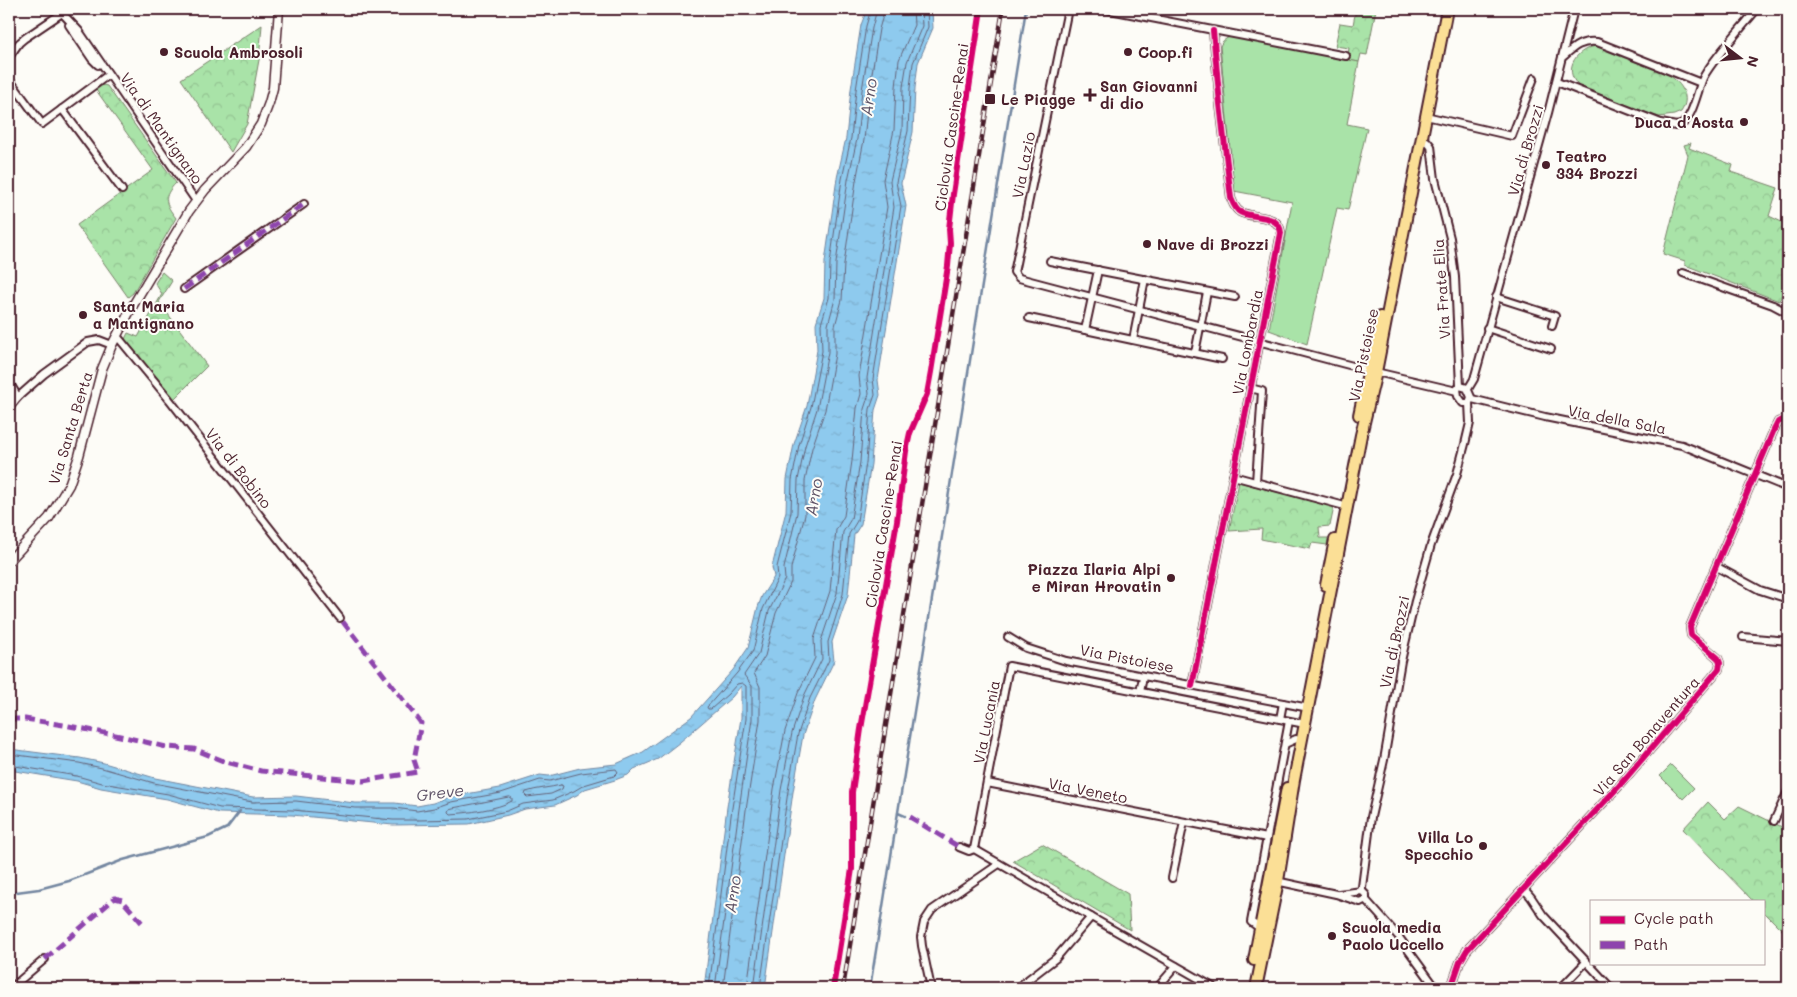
<svg xmlns="http://www.w3.org/2000/svg" width="1797" height="997" font-family="Mali,sans-serif">
<style>
.park{fill:url(#park-crowns);stroke:#7a816a}
.pitch{fill:#a9e3a8;stroke:#7a816a}
.water{fill:url(#water-ripples);stroke:#7386a0}
.lines{fill:none;stroke-linecap:round;stroke-linejoin:round}
.shore{stroke:#656379;stroke-width:1}
.stream{stroke:#7386a0;stroke-width:2.5}
.minor-casing{stroke:#4a1f2b;stroke-width:10}
.tertiary-casing{stroke:#4a1f2b;stroke-width:11}
.primary-casing{stroke:#4a1f2b;stroke-width:14}
.minor{stroke:#fdfcf7;stroke-width:6}
.tertiary{stroke:#fdfcf7;stroke-width:8}
.primary{stroke:#fbdf96;stroke-width:10}
.rail-casing{stroke:#4a1f2b;stroke-width:4.5}
.rail{stroke:#fdfcf7;stroke-width:2.5;stroke-dasharray:8;stroke-linecap:butt}
.quiet{stroke:#8e44ad;stroke-width:5;stroke-dasharray:10 5;stroke-linecap:butt}
.cycleway-casing{stroke:#fdfcf7;stroke-width:9}
.cycleway{stroke:#d6006c;stroke-width:6}
.poi-dot{fill:#4a1f2b;stroke:#fdfcf7;stroke-width:2}
.labels{text-anchor:middle;dominant-baseline:central;stroke-width:4;stroke-linejoin:round;paint-order:stroke}
.poi-label{font-size:15px;font-weight:bold;fill:#4a1f2b;stroke:#fdfcf7;text-anchor:start}
.street-label{font-size:15px;fill:#4a1f2b;stroke:#fdfcf7}
.water-label{font-size:16px;font-style:italic;fill:#5e5266;stroke:#fdfcf7}
</style>
<defs>
<pattern id="park-crowns" width="20" height="18" patternUnits="userSpaceOnUse" patternTransform="scale(1.25)"><rect width="20" height="18" fill="#a9e3a8"/><path d="M2 6a3 3 0 1 1 6 0M12 15a3 3 0 1 1 6 0" fill="none" stroke="#93c291"/></pattern>
<pattern id="water-ripples" width="26" height="14" patternUnits="userSpaceOnUse" patternTransform="scale(1.25)"><rect width="26" height="14" fill="#8ecaee"/><path d="M2 4q2-2 4 0t4 0M15 11q2-2 4 0t4 0" fill="none" stroke="#7cadcc"/></pattern>
</defs>
<rect width="100%" height="100%" fill="#fdfcf7"/>
<filter id="ink" filterUnits="userSpaceOnUse"><feTurbulence type="fractalNoise" baseFrequency=".02" numOctaves="2"/><feDisplacementMap in="SourceGraphic" scale="10" xChannelSelector="R" yChannelSelector="G"/><feConvolveMatrix kernelMatrix="1 2 1 2 8 2 1 2 1" color-interpolation-filters="sRGB"/></filter>
<g filter="url(#ink)">
<g class="park">
<polygon points="1356,9 1376,9 1367,55 1361,54 1359,62 1347,60 1349,48 1335,46 1340,23 1353,25"/>
<polygon points="262,25 259,60 247,124 231,152 181,79"/>
<path d="M1596,46L1605,48L1669,75C1682,84 1691,97 1681,112L1674,115L1659,117L1582,89C1561,72 1574,50 1596,46Z"/>
<path d="M103,85L107,86L176,183C162,197 165,204 176,218L133,293L128,297L77,225L153,170L96,90Z"/>
<polygon points="1691,143 1689,148 1733,165 1731,172 1778,188 1769,216 1788,225 1788,285 1779,301 1685,265 1685,261 1663,254 1688,155 1684,145"/>
<polygon points="162,272 172,281 159,302 207,366 173,400 124,341 128,333 138,337 162,294 155,283"/>
<polygon points="1239,482 1334,507 1330,526 1319,527 1320,538 1328,538 1327,545 1312,543 1310,549 1261,539 1262,529 1229,531"/>
<polygon points="1708,802 1725,819 1739,806 1788,830 1788,936 1763,911 1763,901 1753,901 1683,829"/>
<polygon points="1042,844 1128,894 1130,930 1013,861"/>
</g>
<g class="pitch">
<polygon points="1229,37 1359,62 1347,124 1367,128 1348,210 1337,208 1307,344 1269,330 1292,202 1234,191 1220,46 1223,41"/>
<polygon points="1671,765 1694,788 1683,799 1660,776"/>
</g>
<polygon class="water" points="867,9 932,9 933,28 918,63 915,88 913,132 901,183 906,206 878,380 880,395 875,410 871,464 861,524 854,535 848,595 832,642 834,661 815,700 803,735 793,792 765,988 704,988 727,807 741,718 741,686 732,697 680,742 658,759 634,769 628,775 615,780 585,789 577,795 555,805 525,809 508,815 469,824 393,825 292,815 219,813 167,799 101,788 77,781 9,770 9,749 80,758 104,763 155,778 253,797 296,796 355,803 395,803 417,806 433,803 449,797 500,788 540,775 549,776 580,768 616,764 643,752 691,717 733,670 748,648 758,607 762,596 774,577 772,567 786,511 787,479 794,444 807,406 817,350 816,323 824,298 825,262 837,178 846,138 851,89 861,25"/>
<g class="lines">
<g class="shore">
<polyline points="9,754 79,763 102,768 154,783 252,802 296,801 355,808 394,808 417,811 434,808 451,802 501,793 540,780 550,781 581,773 616,769 618,772 614,776 584,785 574,791 553,800 523,804 507,811 468,819 418,820 393,820 293,810 220,808 168,794 102,783 77,776 9,765"/>
<path d="M561,785L563,786L562,789L551,794L527,797L525,795L526,792C538,788 549,788 561,785Z"/>
<path d="M510,797L512,798V801C498,809 467,813 450,814L448,812L449,809L453,808Z"/>
<polyline points="709,988 732,808 746,719 746,686 742,683 737,684 728,694 711,709 708,709 707,707 737,673 753,651 763,609 778,578 777,567 791,512 792,480 799,445 811,407 822,351 821,324 829,298 830,263 842,179 851,138 856,90 866,26 871,9"/>
<polyline points="715,988 739,809 752,719 752,686 744,675 759,653 769,611 785,579 784,568 797,513 798,480 805,446 817,409 828,352 828,325 835,299 836,263 848,180 857,139 862,90 872,28 877,9"/>
<polyline points="723,988 746,810 760,720 760,687 754,673 765,656 776,613 791,582 791,568 805,515 805,481 812,448 825,410 835,354 835,326 842,300 844,264 856,181 864,140 869,92 879,29 885,9"/>
<polyline points="747,988 774,789 785,731 798,693 815,658 814,639 830,591 836,530 844,516 852,461 857,408 861,394 859,376 887,207 883,180 894,130 896,87 899,60 914,25 913,9"/>
<polyline points="754,988 781,790 792,733 804,696 822,659 821,641 837,593 843,532 851,519 860,462 864,409 869,394 867,378 894,207 890,181 902,131 903,87 907,62 922,26 921,9"/>
<polyline points="760,988 788,791 798,734 810,698 829,660 828,642 843,594 849,534 857,521 866,463 870,409 875,395 873,379 901,206 896,182 908,131 910,88 913,63 928,27 927,9"/>
</g>
<g class="stream">
<polyline points="898,813 905,816"/>
<polyline points="9,893 39,889 69,881 123,860 208,837 227,828 240,811"/>
<polyline points="870,988 1026,9"/>
</g>
<g class="minor-casing">
<g id="minor">
<polyline points="1068,9 1015,268 1014,272 1019,278 1368,370"/>
<polyline points="1105,9 1346,56"/>
<polyline points="1787,9 1788,10"/>
<polyline points="62,13 79,31 196,201"/>
<polyline points="69,25 92,59 98,65"/>
<path d="M1564,56C1574,47 1582,40 1597,42L1701,83"/>
<polyline points="9,57 19,43 25,38 62,13"/>
<polyline points="9,79 42,124 108,75"/>
<path d="M1557,82L1661,123L1676,126L1681,125C1694,116 1697,90 1704,76C1716,55 1741,29 1757,9"/>
<polyline points="62,109 122,190"/>
<polyline points="1426,116 1512,136 1534,78"/>
<polyline points="1421,139 1427,141 1431,146 1435,179 1450,238 1455,277 1460,386"/>
<polyline points="1050,261 1235,297"/>
<polyline points="1683,273 1773,305 1788,313"/>
<polyline points="184,289 304,204"/>
<polyline points="1496,297 1555,316 1552,326"/>
<polyline points="1029,318 1222,359"/>
<polyline points="1487,328 1551,349"/>
<polyline points="1085,330 1098,270"/>
<polyline points="117,336 169,399 340,618"/>
<polyline points="1133,340 1145,279"/>
<polyline points="1195,353 1207,292"/>
<polyline points="1376,372 1457,391"/>
<polyline points="9,382 18,397"/>
<polyline points="1250,388 1262,391 1256,482"/>
<polyline points="1468,389 1474,379 1548,113 1574,9"/>
<polyline points="1472,399 1545,417 1682,445 1788,488"/>
<polyline points="9,408 18,397 44,374 88,342 99,340 112,345"/>
<polyline points="1233,476 1341,505"/>
<polyline points="1717,567 1760,590 1788,599"/>
<polyline points="1008,637 1026,648 1066,661 1309,708"/>
<polyline points="1743,637 1788,641"/>
<path d="M1192,686L1281,233C1279,213 1253,219 1240,212C1235,209 1233,203 1231,198L1220,104L1213,31"/>
<polyline points="1140,692 1143,677"/>
<polyline points="1280,719 1283,703"/>
<polyline points="1285,744 1296,739"/>
<polyline points="987,783 1267,838"/>
<polyline points="1774,821 1788,791"/>
<polyline points="959,847 969,851 974,849 1091,917"/>
<polyline points="974,849 1009,666 1300,723"/>
<polyline points="1172,878 1184,822"/>
<polyline points="1276,881 1336,894 1360,902 1366,899 1366,895 1362,891 1362,887 1371,817 1384,760 1401,661 1415,601 1431,545 1457,474 1465,444 1470,423 1469,403 1471,397 1467,388 1460,386 1457,389 1458,396 1463,403 1469,403"/>
<polyline points="1524,889 1531,897 1543,915 1611,988"/>
<polyline points="1339,894 1362,891"/>
<polyline points="1366,900 1398,936 1436,988"/>
<polyline points="1261,929 1251,922 1289,721"/>
<polyline points="11,988 45,959"/>
<polyline points="931,988 922,946 921,937 924,922 932,910 999,864"/>
<polyline points="1017,988 1056,958 1091,917 1215,988"/>
<polyline points="1157,988 1176,966"/>
<polyline points="1451,988 1460,962 1467,950 1619,786 1719,669 1720,663 1718,658 1691,635 1690,627 1773,432 1778,422 1788,418"/>
<polyline points="1561,988 1586,962"/>
</g>
</g>
<g class="tertiary-casing">
<polyline id="tertiary" points="9,561 49,518 69,485 79,456 102,369 112,345 132,307 189,211 205,190 246,147 261,124 269,103 273,88 279,9"/>
</g>
<g class="primary-casing">
<g id="primary">
<polyline points="1359,415 1380,317"/>
<polyline points="1326,585 1335,540"/>
<polyline points="1254,960 1287,788"/>
<polyline points="1256,988 1278,881 1294,780 1361,435 1376,372 1447,9"/>
</g>
</g>
<use href="#minor" class="minor"/>
<use href="#tertiary" class="tertiary"/>
<use href="#primary" class="primary"/>
<g class="rail-casing">
<polyline id="rail" points="843,988 1003,9"/>
</g>
<use href="#rail" class="rail"/>
<g class="quiet">
<polyline points="184,289 304,204"/>
<polyline points="9,719 25,719 64,725 125,737 166,747 194,749 226,762 261,771 363,781 418,772 414,760 421,723 340,618"/>
<polyline points="910,817 959,847"/>
<polyline points="45,959 115,898 122,900 143,924"/>
</g>
<g class="cycleway-casing">
<g id="cycleway">
<path d="M1192,686L1281,233C1279,213 1253,219 1240,212C1235,209 1233,203 1231,198L1220,104L1213,31"/>
<polyline points="833,988 852,869 852,792 861,729 897,521 906,451 910,433 927,394 931,372 948,266 950,243 949,229 953,194 981,9"/>
<polyline points="1451,988 1460,962 1467,950 1619,786 1719,669 1720,663 1718,658 1691,635 1690,627 1773,432 1778,422 1788,418"/>
</g>
</g>
<use href="#cycleway" class="cycleway"/>
</g>
</g>
<g class="poi-dot">
<circle cx="164" cy="52" r="5"/>
<circle cx="1128" cy="52" r="5"/>
<path d="M1087.5 87.5h5v5h5v5h-5v5h-5v-5h-5v-5h5z"/>
<rect x="984" y="93" width="12" height="12" rx="2.5"/>
<circle cx="1744" cy="122" r="5"/>
<circle cx="1546" cy="165" r="5"/>
<circle cx="1147" cy="244" r="5"/>
<circle cx="83" cy="315" r="5"/>
<circle cx="1171" cy="578" r="5"/>
<circle cx="1483" cy="846" r="5"/>
<circle cx="1332" cy="936" r="5"/>
</g>
<g class="labels">
<g class="poi-label">
<text x="174" y="52">Scuola Ambrosoli</text>
<text x="1138" y="52">Coop.fi</text>
<text x="1100" y="86">San Giovanni<tspan x="1100" dy="17">di dio</tspan></text>
<text x="1001" y="99">Le Piagge</text>
<text x="1734" y="122" text-anchor="end">Duca d’Aosta</text>
<text x="1556" y="156">Teatro<tspan x="1556" dy="17">334 Brozzi</tspan></text>
<text x="1157" y="244">Nave di Brozzi</text>
<text x="93" y="306">Santa Maria<tspan x="93" dy="17">a Mantignano</tspan></text>
<text x="1161" y="569" text-anchor="end">Piazza Ilaria Alpi<tspan x="1161" dy="17">e Miran Hrovatin</tspan></text>
<text x="1473" y="837" text-anchor="end">Villa Lo<tspan x="1473" dy="17">Specchio</tspan></text>
<text x="1342" y="927">Scuola media<tspan x="1342" dy="17">Paolo Uccello</tspan></text>
</g>
<g class="street-label">
<text transform="translate(951 127) rotate(-82)">Ciclovia Cascine-Renai</text>
<text transform="translate(162 128) rotate(55)">Via di Mantignano</text>
<text transform="translate(1525 150) rotate(-74)">Via di Brozzi</text>
<text transform="translate(1023 165) rotate(-79)">Via Lazio</text>
<text transform="translate(1441 289) rotate(-94)">Via Frate Elia</text>
<text transform="translate(1247 342) rotate(-79)">Via Lombardia</text>
<text transform="translate(1363 355) rotate(-78)">Via Pistoiese</text>
<text transform="translate(1617 419) rotate(11)">Via della Sala</text>
<text transform="translate(70 428) rotate(-73)">Via Santa Berta</text>
<text transform="translate(239 468) rotate(52)">Via di Bobino</text>
<text transform="translate(883 524) rotate(-81)">Ciclovia Cascine-Renai</text>
<text transform="translate(1394 642) rotate(-78)">Via di Brozzi</text>
<text transform="translate(1127 658) rotate(11)">Via Pistoiese</text>
<text transform="translate(986 722) rotate(-79)">Via Lucania</text>
<text transform="translate(1646 736) rotate(-49)">Via San Bonaventura</text>
<text transform="translate(1088 790) rotate(11)">Via Veneto</text>
</g>
<g class="water-label">
<text transform="translate(868 97) rotate(-82)">Arno</text>
<text transform="translate(813 497) rotate(-80)">Arno</text>
<text transform="translate(440 792) rotate(-7)">Greve</text>
<text transform="translate(732 894) rotate(-81)">Arno</text>
</g>
</g>
<rect width="1797" height="997" fill="none" stroke="#fdfcf7" stroke-width="30"/>
<rect x="15" y="15" width="1767" height="967" fill="none" stroke="#4a1f2b" stroke-width="2" filter="url(#ink)"/>
<rect x="1590" y="900" width="175" height="65" fill="#fdfcf7" stroke="#b5a4a5"/>
<rect x="1600" y="916" width="25" height="8" fill="#d6006c" stroke="#b5a4a5"/>
<text x="1634" y="924" font-size="15" fill="#4a1f2b">Cycle path</text>
<rect x="1600" y="941" width="25" height="8" fill="#8e44ad" stroke="#b5a4a5"/>
<text x="1634" y="950" font-size="15" fill="#4a1f2b">Path</text>
<g transform="translate(1740 58) rotate(106)" stroke="#fdfcf7" stroke-width="4" paint-order="stroke">
<path d="M0-4L9 19L0 12L-9 19Z" fill="#4a1f2b"/>
<text y="-8" font-size="14" font-weight="bold" text-anchor="middle" fill="#4a1f2b">N</text>
</g>
</svg>
